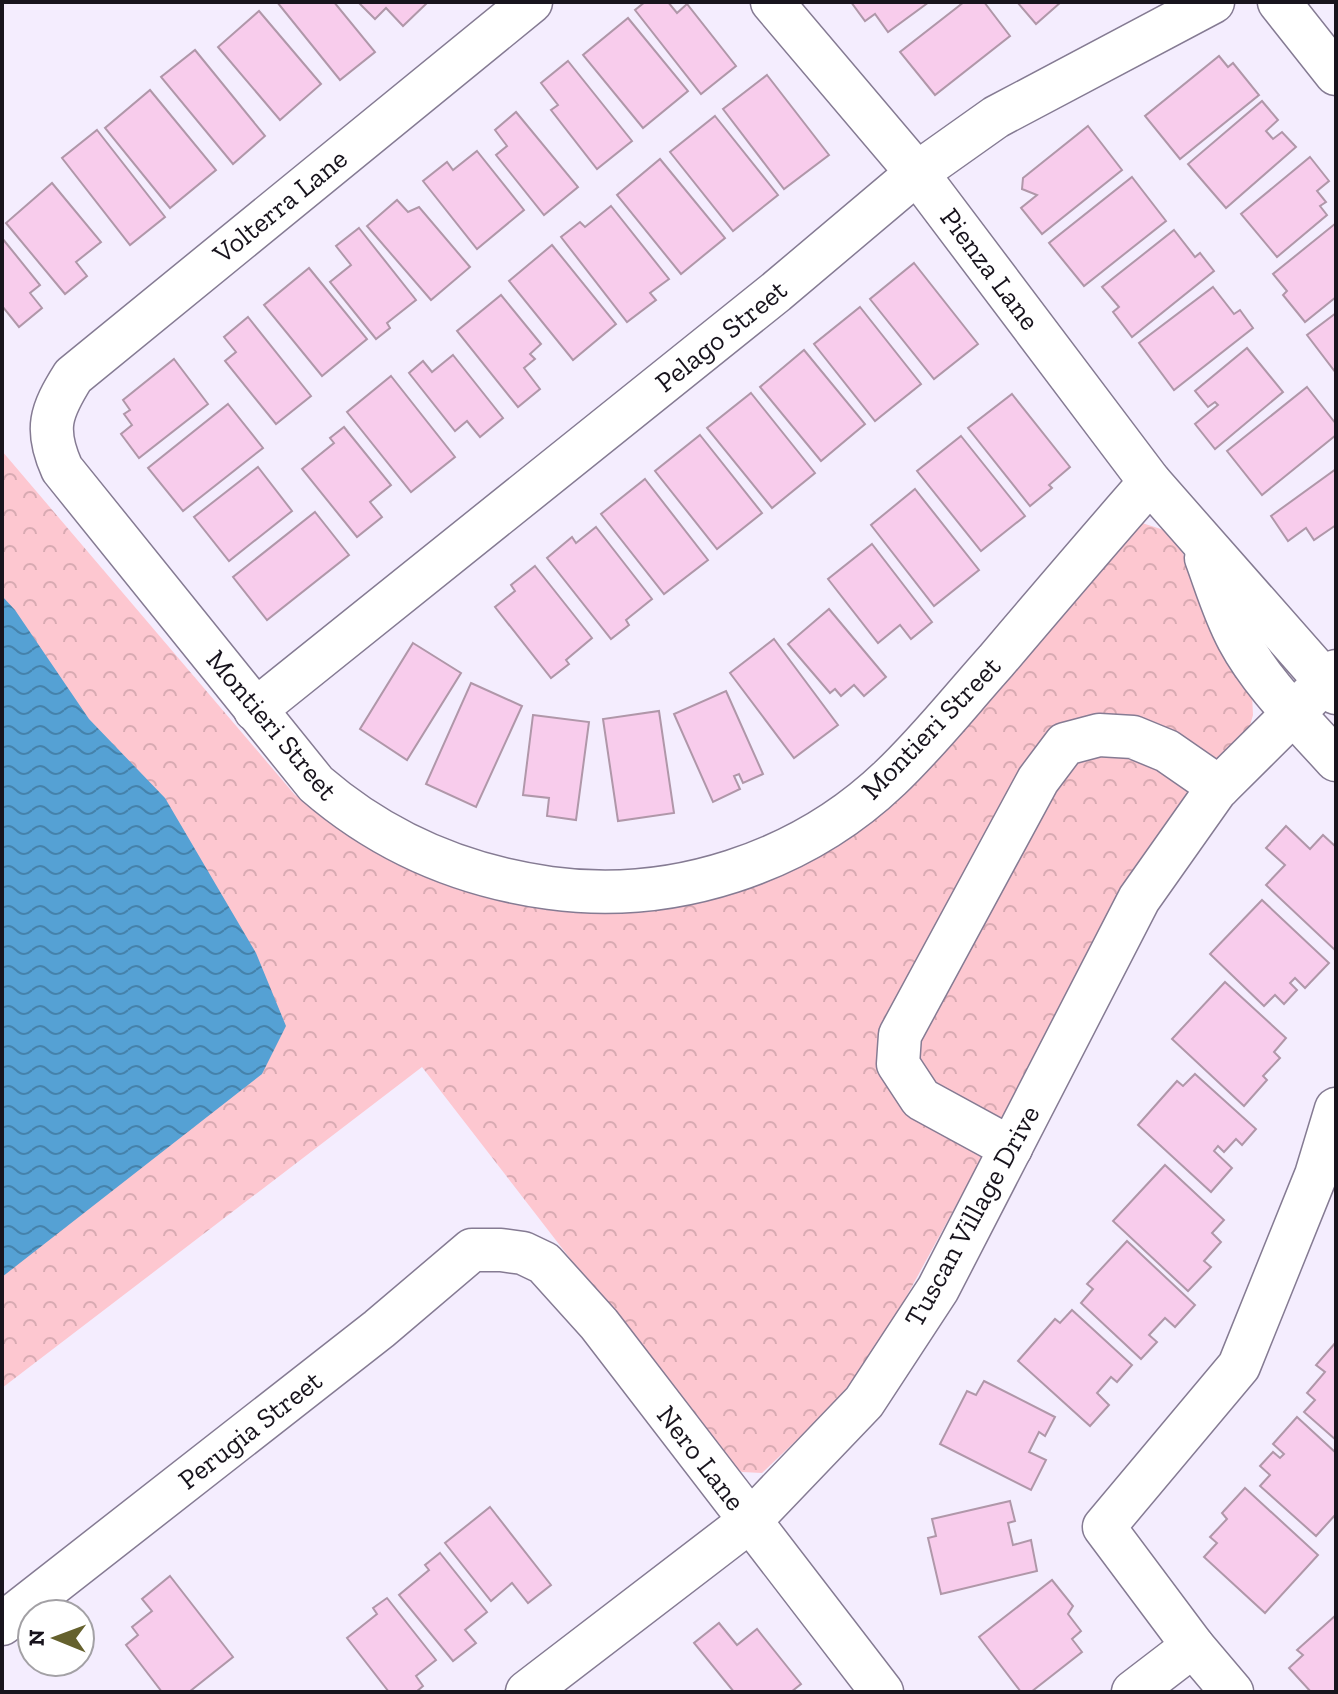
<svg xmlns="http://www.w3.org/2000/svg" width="1338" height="1694" font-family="'Zilla Slab',serif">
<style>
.park{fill:url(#park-crowns)}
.water{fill:url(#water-waves)}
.building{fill:#f8ccec;stroke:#b097a9;stroke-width:2}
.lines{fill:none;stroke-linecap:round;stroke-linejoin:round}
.minor-casing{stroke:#857b93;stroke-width:45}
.minor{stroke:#fff;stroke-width:42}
.labels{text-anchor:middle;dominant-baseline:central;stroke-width:6;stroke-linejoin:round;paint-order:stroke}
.street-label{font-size:28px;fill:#18141d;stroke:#fff}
</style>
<defs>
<pattern id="park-crowns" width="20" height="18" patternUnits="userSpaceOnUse" patternTransform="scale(2)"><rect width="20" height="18" fill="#fdc7d0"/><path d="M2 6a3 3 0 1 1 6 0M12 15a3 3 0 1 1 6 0" fill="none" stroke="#d8aab2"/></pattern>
<pattern id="water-waves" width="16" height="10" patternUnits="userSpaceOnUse" patternTransform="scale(2)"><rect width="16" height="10" fill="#55a1d4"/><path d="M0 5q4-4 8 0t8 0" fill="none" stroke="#4582ab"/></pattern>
</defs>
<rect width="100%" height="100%" fill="#f4edfe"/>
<polygon class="park" points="2,451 295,795 391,854 459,884 792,861 1139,522 1167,531 1178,541 1212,627 1252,694 1253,715 1249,729 1033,1064 873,1358 822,1416 762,1473 742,1472 725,1459 422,1067 2,1388"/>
<polygon class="water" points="2,596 15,610 89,719 165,798 256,953 286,1026 262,1074 2,1277"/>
<g class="building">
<polygon points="277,2 334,2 375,52 340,80"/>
<polygon points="358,2 428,2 403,26 386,8 375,19"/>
<polygon points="645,2 668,2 677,13 687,4 736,66 701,94 635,10"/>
<polygon points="851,2 929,2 888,32 875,14 865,21"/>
<polygon points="964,2 984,2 1010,36 935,95 900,52"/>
<polygon points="1017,2 1061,2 1036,24"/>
<polygon points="259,11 321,84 280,120 218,47"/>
<polygon points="628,18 688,91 643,128 583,55"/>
<polygon points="195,50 265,136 233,164 161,77"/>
<polygon points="1219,56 1228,67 1233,63 1259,95 1180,159 1145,116"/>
<polygon points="568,61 632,141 597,169 551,110 558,105 541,83"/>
<polygon points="767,75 829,155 784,189 723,109"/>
<polygon points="150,90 216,170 170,208 105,128"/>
<polygon points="1262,101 1278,120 1266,131 1273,139 1282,132 1296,147 1226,208 1188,164"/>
<polygon points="516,112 578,187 544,215 496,155 507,146 495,130"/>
<polygon points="715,116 778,195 733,231 670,152"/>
<polygon points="1088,126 1122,170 1042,234 1021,208 1037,195 1022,189 1023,178"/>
<polygon points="97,130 165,217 130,245 62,158"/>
<polygon points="477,151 524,210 477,249 423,181 447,162 453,170"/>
<polygon points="1310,157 1329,181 1317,191 1326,202 1320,206 1327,215 1277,257 1241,214"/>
<polygon points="660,159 725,238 681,274 617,195"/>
<polygon points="1132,177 1166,221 1084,286 1049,243"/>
<polygon points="52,183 101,242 76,262 87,276 65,294 6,223"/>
<polygon points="397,200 408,212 419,207 470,267 431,300 367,226"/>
<polygon points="611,206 669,279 650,293 656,300 627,322 561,237 580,222 585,227"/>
<polygon points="1336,223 1336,297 1305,322 1283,295 1287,291 1273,274"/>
<polygon points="359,228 416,300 387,323 390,328 376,339 330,282 351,265 336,246"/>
<polygon points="1174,230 1195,257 1200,253 1214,271 1132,337 1113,312 1119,307 1102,287"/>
<polygon points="2,238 40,285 30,293 42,308 19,327 2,306"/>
<polygon points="552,245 616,324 573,360 509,281"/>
<polygon points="914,263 978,344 934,379 870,299"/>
<polygon points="309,268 367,339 322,376 264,305"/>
<polygon points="1213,287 1234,314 1240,310 1253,328 1174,390 1139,343"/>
<polygon points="501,295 541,344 530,354 535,359 524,368 540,389 518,407 457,331"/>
<polygon points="860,307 921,384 875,421 814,344"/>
<polygon points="1336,313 1336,373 1307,335"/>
<polygon points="248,317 311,396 276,424 225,361 236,352 224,337"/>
<polygon points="1247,348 1283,392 1215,449 1195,424 1218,405 1215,402 1208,407 1195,391"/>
<polygon points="804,350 865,424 821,461 760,387"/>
<polygon points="453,355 503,418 480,437 467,421 455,431 409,373 423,361 432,372"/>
<polygon points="174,359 208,404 139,458 121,434 132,425 124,414 130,410 123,400"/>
<polygon points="391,376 455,457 411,492 347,412"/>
<polygon points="1307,387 1336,424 1336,435 1262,495 1227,451"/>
<polygon points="751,393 815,473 772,508 707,428"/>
<polygon points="1012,394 1070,467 1049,485 1052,488 1030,506 968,428"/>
<polygon points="228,404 263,448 183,511 148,468"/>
<polygon points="344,427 391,485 370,502 382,517 357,537 302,469 334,443 330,438"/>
<polygon points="700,435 762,513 717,549 655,471"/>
<polygon points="961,436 1025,516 981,551 917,471"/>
<polygon points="258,467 292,511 229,561 194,517"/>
<polygon points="1336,469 1336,525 1314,540 1306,528 1288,541 1271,516"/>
<polygon points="645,479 708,560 664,594 601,514"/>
<polygon points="915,489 979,570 934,606 871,525"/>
<polygon points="315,512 349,555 267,620 233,577"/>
<polygon points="596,527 652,599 626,620 629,625 611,639 547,558 572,537 576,543"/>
<polygon points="872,544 932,622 911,639 900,625 878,643 828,579"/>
<polygon points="535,566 592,638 566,660 569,664 551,678 495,607 515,591 511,585"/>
<polygon points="829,609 886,677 864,696 854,685 841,696 835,689 830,693 788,644"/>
<polygon points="774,639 838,725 794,758 730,673"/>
<polygon points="413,643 461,673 407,760 360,729"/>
<polygon points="471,683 522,706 476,807 426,784"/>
<polygon points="726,691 763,774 743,783 739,774 734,776 740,789 713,802 674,714"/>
<polygon points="659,711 674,813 618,821 603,719"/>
<polygon points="533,715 589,722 576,820 547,816 549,798 523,795"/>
<polygon points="1286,826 1310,849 1323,835 1336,847 1336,951 1266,885 1285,865 1266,848"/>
<polygon points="1262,900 1329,963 1305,988 1295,978 1290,983 1297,990 1284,1004 1275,995 1264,1006 1210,954"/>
<polygon points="1225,982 1286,1038 1274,1052 1280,1058 1263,1076 1267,1080 1244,1106 1172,1039"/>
<polygon points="1195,1074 1256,1129 1242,1145 1236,1139 1224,1152 1218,1146 1214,1151 1232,1168 1211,1192 1138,1125 1177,1081 1183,1086"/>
<polygon points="1165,1165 1224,1220 1212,1233 1221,1242 1204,1261 1211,1267 1188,1291 1113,1221"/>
<polygon points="1127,1241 1195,1305 1175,1327 1165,1318 1149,1335 1157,1342 1141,1359 1081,1303 1093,1289 1087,1284"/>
<polygon points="1072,1310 1132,1365 1117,1382 1111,1377 1097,1393 1109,1405 1090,1426 1018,1361 1055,1319 1060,1323"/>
<polygon points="1336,1342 1336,1440 1304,1412 1315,1400 1307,1393 1325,1372 1316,1365"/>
<polygon points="984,1381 1055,1417 1045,1436 1039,1432 1029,1452 1046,1460 1031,1490 940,1444 967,1391 976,1395"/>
<polygon points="1297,1417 1336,1453 1336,1514 1316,1536 1260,1486 1270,1475 1260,1466 1273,1452 1280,1458 1284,1454 1273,1444"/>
<polygon points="1245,1488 1318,1555 1265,1613 1204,1557 1217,1543 1210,1537 1227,1519 1222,1513"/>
<polygon points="1010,1501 1015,1521 1008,1523 1013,1545 1031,1540 1037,1571 941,1594 928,1538 936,1536 932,1519"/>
<polygon points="490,1507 551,1585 528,1603 512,1583 491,1601 445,1543"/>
<polygon points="440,1553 487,1612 465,1630 476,1643 453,1661 399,1595 429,1570 425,1565"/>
<polygon points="170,1576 233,1657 189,1692 162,1692 126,1645 138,1635 132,1627 152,1611 142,1599"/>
<polygon points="1052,1580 1073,1606 1068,1614 1081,1631 1072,1639 1082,1652 1031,1692 1021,1692 979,1637"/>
<polygon points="387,1598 436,1660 416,1676 423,1686 416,1692 389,1692 347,1638 377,1614 373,1608"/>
<polygon points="1336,1615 1336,1692 1311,1692 1289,1668 1303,1655 1297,1650"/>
<polygon points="719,1623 737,1645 757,1629 801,1684 791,1692 734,1692 694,1643"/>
</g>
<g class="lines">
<g class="minor-casing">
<g id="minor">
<path d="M531,2L73,376C51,411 44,429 62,469L316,784C383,842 463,876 550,888C672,905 801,863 890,778C928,742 961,700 996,661C1047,601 1098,541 1150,482"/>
<polyline points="772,2 917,173 1150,482 1336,693"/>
<polyline points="1279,2 1336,74"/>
<path d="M1206,558C1216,585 1224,613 1238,639C1262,684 1302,722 1336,760"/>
<polyline points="255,710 776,292 917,173 996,117 1213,2"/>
<polyline points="1011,1148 921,1099 898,1064 900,1035 1038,780 1065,744 1099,735 1133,737 1167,751 1219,787"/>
<polyline points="2,1624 379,1329 472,1250 501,1250 523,1253 544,1263 599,1324 882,1692"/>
<polyline points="527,1692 750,1521 864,1402 938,1289 1139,899 1216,790 1336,671"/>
<polyline points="1133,1692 1193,1646"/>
<polyline points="1232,1692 1193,1646 1104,1527 1239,1366 1316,1175 1336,1109"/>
</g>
</g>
<use href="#minor" class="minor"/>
</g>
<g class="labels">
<g class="street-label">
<text transform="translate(280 206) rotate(-39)">Volterra Lane</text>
<text transform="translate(990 269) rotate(53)">Pienza Lane</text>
<text transform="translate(721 336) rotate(-39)">Pelago Street</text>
<text transform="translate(272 725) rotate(50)">Montieri Street</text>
<text transform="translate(931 728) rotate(-46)">Montieri Street</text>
<text transform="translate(972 1216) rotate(-61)">Tuscan Village Drive</text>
<text transform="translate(250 1430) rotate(-38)">Perugia Street</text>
<text transform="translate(701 1458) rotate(52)">Nero Lane</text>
</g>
</g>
<rect width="1338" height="1694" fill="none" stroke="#18141d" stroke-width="8"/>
<g transform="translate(56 1638) rotate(271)"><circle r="38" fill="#ffffff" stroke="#a3a1a5" stroke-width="2"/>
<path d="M0-6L14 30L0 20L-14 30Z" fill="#65612d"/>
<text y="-12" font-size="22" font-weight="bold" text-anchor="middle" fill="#18141d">N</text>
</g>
</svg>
